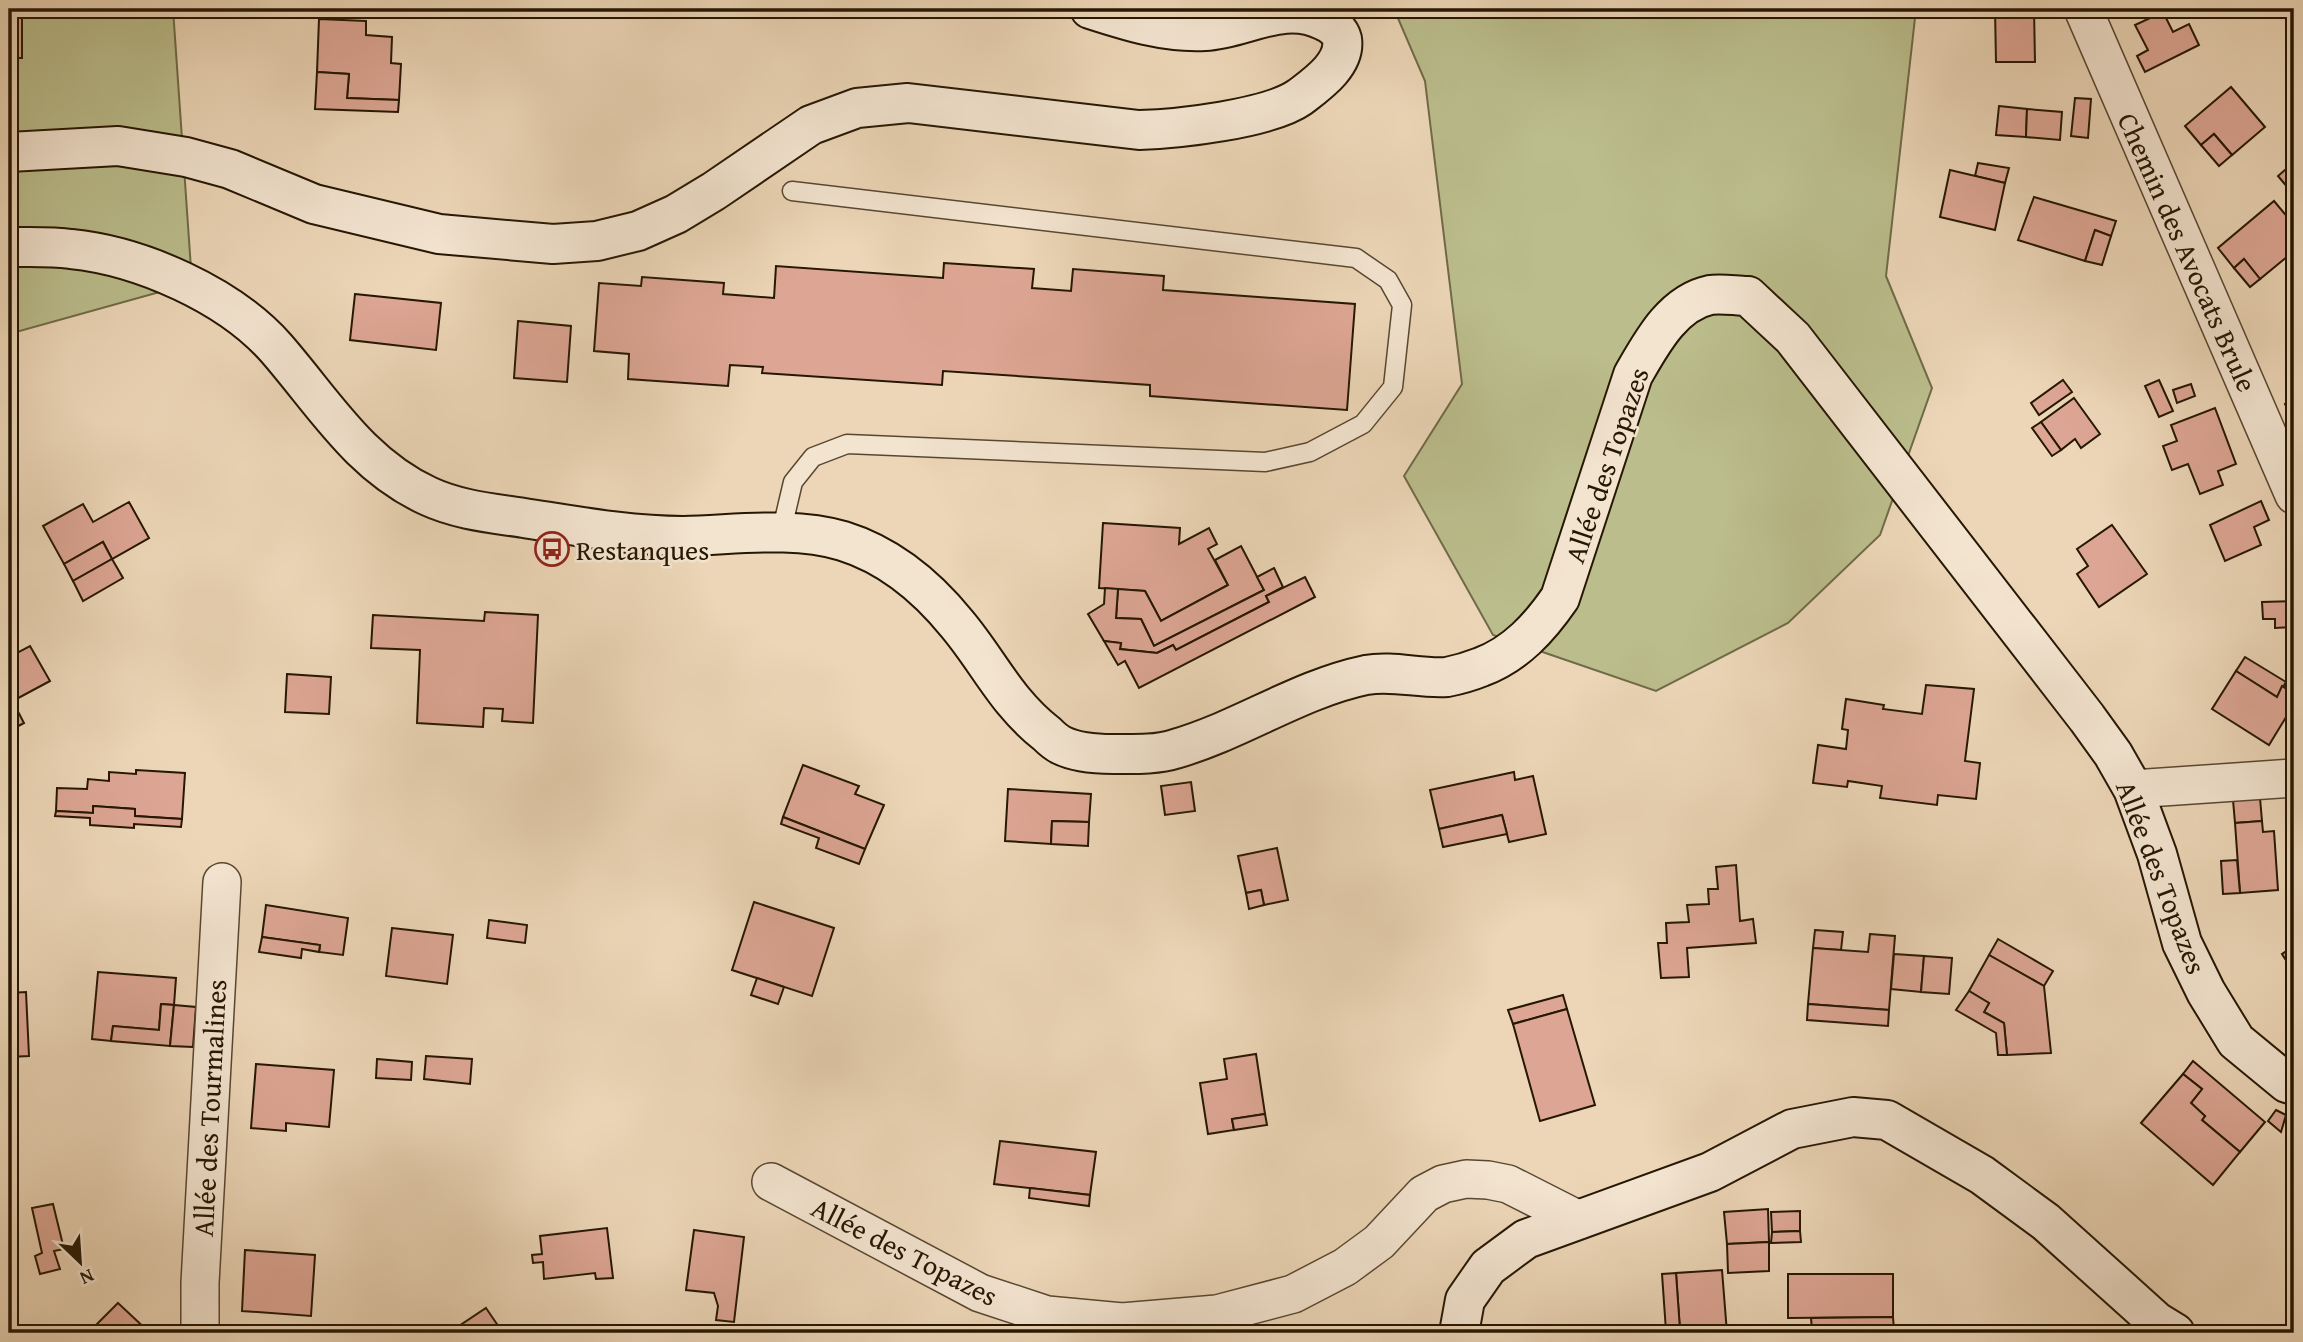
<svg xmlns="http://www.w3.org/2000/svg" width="2303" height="1342" font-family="'Gentium Book Plus',serif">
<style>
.green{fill:#bbbd8c;stroke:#706a48;stroke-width:2}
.building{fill:#dda694;stroke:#261703;stroke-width:2}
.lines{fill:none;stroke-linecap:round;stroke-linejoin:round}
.service-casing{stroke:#584730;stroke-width:21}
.minor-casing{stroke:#584730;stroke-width:40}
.secondary-casing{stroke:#261703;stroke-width:42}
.service{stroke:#f3e4d0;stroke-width:18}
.minor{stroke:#f3e4d0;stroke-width:37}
.secondary{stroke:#f3e4d0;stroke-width:38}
.labels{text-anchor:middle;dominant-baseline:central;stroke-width:5;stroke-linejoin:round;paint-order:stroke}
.street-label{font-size:28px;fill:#261703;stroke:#f3e4d0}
.poi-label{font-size:28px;fill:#261703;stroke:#f3e4d0;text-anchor:start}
</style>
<rect width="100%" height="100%" fill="#ecd6b7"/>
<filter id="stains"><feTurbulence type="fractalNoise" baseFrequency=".00286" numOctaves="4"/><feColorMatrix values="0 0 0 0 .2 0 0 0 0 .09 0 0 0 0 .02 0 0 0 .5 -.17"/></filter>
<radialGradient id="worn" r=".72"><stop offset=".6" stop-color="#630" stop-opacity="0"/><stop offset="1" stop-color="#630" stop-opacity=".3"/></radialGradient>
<g class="green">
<polygon points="9,9 173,9 192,283 9,334"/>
<polygon points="1394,9 1916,9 1886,276 1932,388 1880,535 1788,623 1656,691 1493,635 1404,476 1462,384 1425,81"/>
</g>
<g class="building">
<rect x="9" y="9" width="13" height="49"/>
<polygon points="480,9 532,9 532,15"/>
<polygon points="1995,9 2034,9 2035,62 1996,62"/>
<polygon points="2163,12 2173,32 2189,24 2199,45 2145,72 2137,56 2148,50 2135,25"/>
<polygon points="319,19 366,21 366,35 392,37 391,63 401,64 399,100 347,98 349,74 317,72"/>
<polygon points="317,72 349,74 347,98 399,100 398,112 315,109"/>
<polygon points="2231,87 2265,127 2232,155 2214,134 2201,145 2185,126"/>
<polygon points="2075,98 2091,99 2088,138 2071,136"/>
<polygon points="1999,106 2027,109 2026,137 1996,135"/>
<polygon points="2027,109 2062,112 2060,140 2026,137"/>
<polygon points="2214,134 2232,155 2219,166 2201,145"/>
<polygon points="2294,162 2294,195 2278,176"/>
<polygon points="1978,163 2009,168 2005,183 1975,176"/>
<polygon points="1950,170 2005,183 1995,230 1940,217"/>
<polygon points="2034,197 2116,221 2111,236 2095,230 2085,261 2018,240"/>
<polygon points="2274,201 2294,225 2294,251 2260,279 2244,259 2234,268 2218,248"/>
<polygon points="2095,230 2111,236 2102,265 2085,261"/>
<polygon points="2244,259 2260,279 2250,287 2234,268"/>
<polygon points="944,263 1034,269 1032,288 1071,291 1073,269 1164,276 1163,290 1355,304 1347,410 1150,396 1150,385 943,371 942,385 762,373 763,367 730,365 728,386 628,379 629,354 594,351 599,283 641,286 642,277 724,283 723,294 774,298 776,266 943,278"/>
<polygon points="355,294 441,303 436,350 350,340"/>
<polygon points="518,321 571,326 567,382 514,378"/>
<polygon points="2063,380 2072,392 2039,415 2031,403"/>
<polygon points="2159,380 2173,411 2159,417 2145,386"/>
<polygon points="2191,384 2195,396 2177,403 2173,390"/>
<polygon points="2074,398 2100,434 2081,448 2075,439 2061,450 2041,422"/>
<polygon points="2294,399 2294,423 2285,404"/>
<polygon points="2215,408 2236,464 2218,471 2223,485 2200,494 2188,464 2172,470 2163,446 2177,441 2171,425"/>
<polygon points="2041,422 2061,450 2052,456 2032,428"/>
<polygon points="2261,501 2269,520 2254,527 2261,545 2225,561 2210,525"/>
<polygon points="129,502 149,538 112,559 103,542 64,564 43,526 83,504 93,522"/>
<polygon points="1103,523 1180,528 1179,544 1209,528 1217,544 1208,549 1228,585 1161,621 1145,591 1099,588"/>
<polygon points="2112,525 2147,574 2099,607 2077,574 2088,566 2077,549"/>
<polygon points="103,542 112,559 73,581 64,564"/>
<polygon points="1241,546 1264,590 1154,646 1141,619 1116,618 1118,589 1145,591 1161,621 1228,585 1215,560"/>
<polygon points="112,559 123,578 83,601 73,581"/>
<polygon points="1274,568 1283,587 1266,596 1269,602 1176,650 1173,645 1157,653 1120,649 1121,643 1104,641 1088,614 1104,604 1105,588 1118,589 1116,618 1141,619 1154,646 1264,590 1257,577"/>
<polygon points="1305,577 1315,597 1139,688 1125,661 1118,665 1104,641 1121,643 1120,649 1157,653 1173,645 1176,650 1269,602 1266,596"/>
<polygon points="2294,601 2294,627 2275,628 2275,619 2263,619 2262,602"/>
<polygon points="485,612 538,615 533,723 502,721 503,709 484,708 483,727 417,723 420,650 371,648 373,615 484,621"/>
<polygon points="30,646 50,681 9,703 9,657"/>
<polygon points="2245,657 2286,682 2277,697 2236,671"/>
<polygon points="2236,671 2277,697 2282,686 2294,694 2294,704 2269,745 2212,709"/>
<polygon points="287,674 331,677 329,714 285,712"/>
<polygon points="1926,685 1974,689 1965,761 1980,763 1976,799 1938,795 1937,805 1880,798 1882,786 1848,781 1847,787 1813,783 1818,745 1846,749 1848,730 1842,729 1846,699 1884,705 1883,709 1922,714"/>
<polygon points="13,702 24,723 9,731 9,704"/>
<polygon points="803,765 859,786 855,794 884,805 865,849 783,817"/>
<polygon points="136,770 185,773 182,819 135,816 135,809 93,806 93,813 56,811 57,788 87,789 88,779 109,781 109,772 136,774"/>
<polygon points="1514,772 1515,780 1533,776 1546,834 1509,842 1502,815 1439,829 1430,790"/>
<polygon points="1191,782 1195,811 1165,815 1161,786"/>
<polygon points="1008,789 1091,794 1089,822 1052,821 1051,844 1005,841"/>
<polygon points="2260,798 2262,821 2235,823 2233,800"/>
<polygon points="93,806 135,809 135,816 182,819 181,827 134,824 134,828 90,825 90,818 55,816 56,811 93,813"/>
<polygon points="1502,815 1507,834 1443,847 1439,829"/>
<polygon points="783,817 865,849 859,864 816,848 819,838 781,824"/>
<polygon points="1052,821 1089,822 1088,846 1051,844"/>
<polygon points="2262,821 2263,832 2274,831 2278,890 2240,893 2235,823"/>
<polygon points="1277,848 1288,900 1264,905 1261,890 1246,893 1238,856"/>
<polygon points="2237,860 2240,893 2223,894 2221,861"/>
<polygon points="1736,865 1740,921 1753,919 1756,943 1687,948 1689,977 1661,978 1658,943 1667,943 1666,923 1689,922 1687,905 1709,904 1708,889 1718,889 1716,867"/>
<polygon points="1261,890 1264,905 1249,909 1246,893"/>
<polygon points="754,902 834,928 812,996 732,970"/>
<polygon points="266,905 348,918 343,955 319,952 320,945 262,937"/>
<polygon points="489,920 527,925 525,943 487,938"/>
<polygon points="392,928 453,935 447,984 386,976"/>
<polygon points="1815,930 1843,932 1841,950 1813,948"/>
<polygon points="1870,934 1895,936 1889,1010 1808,1004 1813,948 1868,952"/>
<polygon points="262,937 320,945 319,952 302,949 301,958 259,952"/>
<polygon points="1998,939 2053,971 2044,986 1989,955"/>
<polygon points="2294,946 2294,973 2282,954"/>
<polygon points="1894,954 1924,956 1921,992 1891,989"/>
<polygon points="1989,955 2044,986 2051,1053 2007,1055 2004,1023 1984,1012 1989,1003 1969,991"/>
<polygon points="1924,956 1952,958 1949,994 1921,992"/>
<polygon points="98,972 176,978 174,1005 161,1004 159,1030 113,1026 111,1041 92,1039"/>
<polygon points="757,978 784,987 778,1004 751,995"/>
<polygon points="1969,991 1989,1003 1984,1012 2004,1023 2007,1055 1998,1055 1996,1033 1956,1010"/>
<polygon points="26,992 29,1056 9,1057 9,993"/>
<polygon points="1563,995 1567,1009 1513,1024 1508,1010"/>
<polygon points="161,1004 174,1005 170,1046 111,1041 113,1026 159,1030"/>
<polygon points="1808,1004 1889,1010 1888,1026 1807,1020"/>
<polygon points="174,1005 196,1007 193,1047 170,1046"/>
<polygon points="1567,1009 1595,1105 1540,1121 1513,1024"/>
<polygon points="1256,1054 1265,1114 1232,1119 1234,1130 1208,1134 1200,1083 1227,1079 1224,1059"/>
<polygon points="426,1056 472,1059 470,1084 424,1079"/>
<polygon points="377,1059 412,1062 411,1080 376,1078"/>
<polygon points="2193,1061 2265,1122 2240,1152 2202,1120 2205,1116 2191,1103 2202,1089 2183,1074"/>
<polygon points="256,1064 334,1070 329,1127 286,1123 286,1131 251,1128"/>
<polygon points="2183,1074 2202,1089 2191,1103 2205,1116 2202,1120 2240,1152 2213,1185 2141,1123"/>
<polygon points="2276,1110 2286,1115 2281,1132 2268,1121"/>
<polygon points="1265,1114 1267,1125 1234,1130 1232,1119"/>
<polygon points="1000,1141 1096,1152 1090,1195 994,1184"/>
<polygon points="1030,1188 1090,1195 1089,1206 1029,1198"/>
<polygon points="53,1204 64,1249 54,1251 60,1269 40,1274 35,1256 42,1253 32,1208"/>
<polygon points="1768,1209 1769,1242 1727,1244 1724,1212"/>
<polygon points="1800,1211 1800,1231 1772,1232 1771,1212"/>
<polygon points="607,1228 613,1278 596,1279 595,1273 544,1279 543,1262 533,1263 532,1255 542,1254 540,1236"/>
<polygon points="694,1230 744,1237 734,1322 716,1320 718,1306 714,1293 686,1290"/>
<polygon points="1800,1231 1801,1242 1771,1243 1772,1232"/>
<polygon points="1769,1242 1769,1271 1728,1273 1727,1244"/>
<polygon points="245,1250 315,1255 311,1316 242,1311"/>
<polygon points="1722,1270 1727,1333 1666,1333 1666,1331 1680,1330 1676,1273"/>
<polygon points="1676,1273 1680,1330 1666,1331 1662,1274"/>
<polygon points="1788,1274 1893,1274 1893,1317 1788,1318"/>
<polygon points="118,1303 150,1333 99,1333 93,1328"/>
<polygon points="486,1308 503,1333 451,1333 450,1332"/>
<polygon points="1893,1317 1894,1330 1812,1330 1811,1318"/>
</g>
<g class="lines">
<g class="service-casing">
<polyline id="service" points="781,533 793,482 813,457 847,444 1265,462 1310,452 1363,424 1393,387 1402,305 1388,280 1356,258 792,191"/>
</g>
<g class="minor-casing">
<g id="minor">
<polyline points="2083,9 2294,495"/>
<polyline points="2133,789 2294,778"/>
<polyline points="771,1182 980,1293 1047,1315 1122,1322 1217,1314 1293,1294 1345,1267 1379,1242 1424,1194 1443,1184 1466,1179 1488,1180 1508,1184 1579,1220"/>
<polyline points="200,1333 200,1283 222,882"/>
</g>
</g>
<g class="secondary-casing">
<g id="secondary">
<path d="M9,152L118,146L186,157L230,169L314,204L439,234L553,244L597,241L638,231L676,214L714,191L811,125L857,108L908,103L1139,130C1177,129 1269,119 1300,97C1317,84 1346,64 1342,39C1340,31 1332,24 1324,21C1284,0 1245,29 1205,31C1165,33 1127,21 1090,9"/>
<path d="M9,247C29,247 51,246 71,249C141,256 229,295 276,348C324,403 359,464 428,496C458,510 491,513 524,518C576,526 630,536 683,536C736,535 792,526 843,541C888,555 927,587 957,624C989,662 1005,701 1047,734C1051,738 1055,742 1061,745C1075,752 1097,754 1113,754C1133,754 1156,755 1175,749C1241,730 1299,689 1366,675C1393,670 1420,679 1447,677C1457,675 1471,671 1481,667C1516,654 1540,627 1560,598L1633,375C1651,344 1672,303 1710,295C1722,293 1736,296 1748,296L1793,338L2087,718L2113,754L2133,789L2157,854L2182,943L2206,992L2236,1041L2287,1083L2294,1085"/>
<polyline points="1459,1333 1465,1300 1488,1267 1526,1239 1710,1172 1792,1129 1853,1117 1887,1120 1982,1175 2046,1222 2157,1322 2175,1333"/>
</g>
</g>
<use href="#service" class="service"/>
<use href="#minor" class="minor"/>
<use href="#secondary" class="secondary"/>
</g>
<defs>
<g id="bus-ring" transform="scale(1.75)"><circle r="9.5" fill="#f3e4d0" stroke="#8f2418" stroke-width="1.5"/><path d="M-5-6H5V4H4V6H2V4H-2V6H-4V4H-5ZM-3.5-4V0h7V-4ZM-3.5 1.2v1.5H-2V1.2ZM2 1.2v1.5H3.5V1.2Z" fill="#8f2418"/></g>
</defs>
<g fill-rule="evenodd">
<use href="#bus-ring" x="552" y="549"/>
</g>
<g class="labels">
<g class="street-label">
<text transform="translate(2188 252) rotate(66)">Chemin des Avocats Brule</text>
<text transform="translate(1606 465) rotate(-71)">Allée des Topazes</text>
<text transform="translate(2162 877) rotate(69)">Allée des Topazes</text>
<text transform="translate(209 1108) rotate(-87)">Allée des Tourmalines</text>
<text transform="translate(905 1251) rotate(27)">Allée des Topazes</text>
</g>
<g class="poi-label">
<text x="576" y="549">Restanques</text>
</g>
</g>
<rect width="2303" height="1342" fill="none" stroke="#ecd6b7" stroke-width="35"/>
<rect x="10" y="10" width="2282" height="1321" fill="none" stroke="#261703" stroke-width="3.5"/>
<rect x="18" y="18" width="2268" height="1307" fill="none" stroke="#261703" stroke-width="2"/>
<g transform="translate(80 1262) rotate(155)" stroke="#f3e4d0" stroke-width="5" paint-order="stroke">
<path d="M0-5L12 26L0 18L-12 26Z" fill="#261703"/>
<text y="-10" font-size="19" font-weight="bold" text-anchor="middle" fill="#261703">N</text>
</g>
<rect width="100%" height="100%" filter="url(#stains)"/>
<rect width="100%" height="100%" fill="url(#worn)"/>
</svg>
